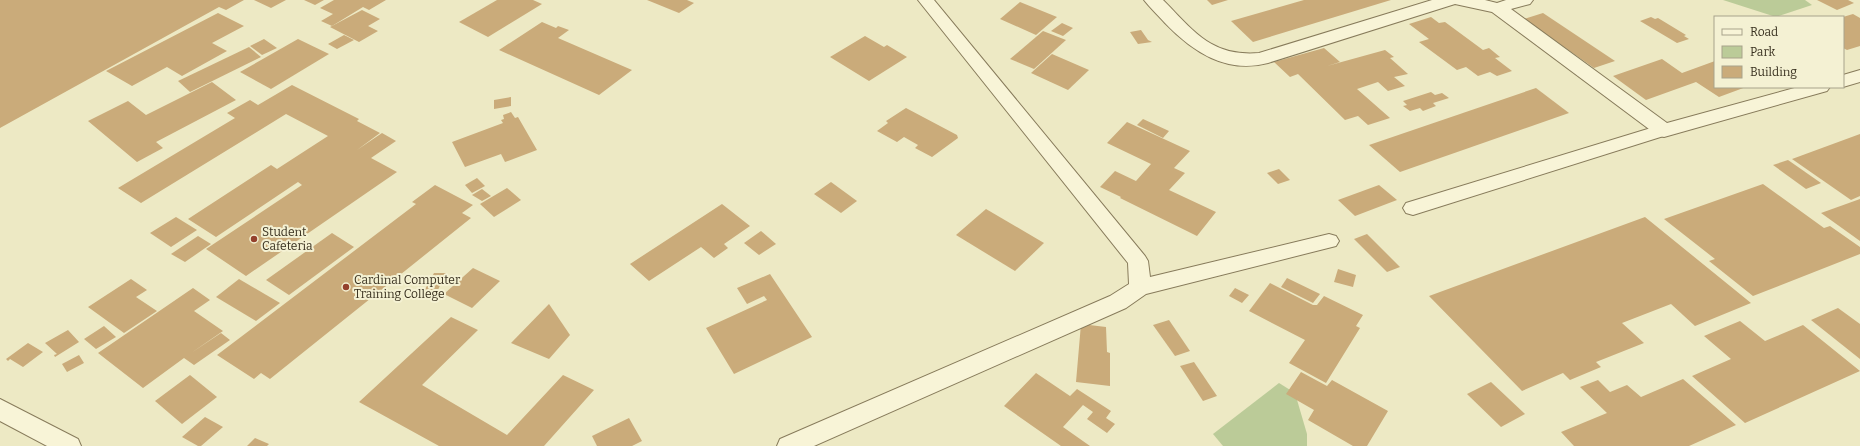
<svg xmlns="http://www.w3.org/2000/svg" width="1860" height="446" font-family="Bitter,serif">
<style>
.green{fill:#bbcb98}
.building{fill:#caab7a}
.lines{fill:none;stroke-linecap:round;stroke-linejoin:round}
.service-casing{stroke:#877b5b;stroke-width:2}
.minor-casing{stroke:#877b5b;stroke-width:2}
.service{fill:#f8f4d7;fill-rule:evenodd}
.minor{fill:#f8f4d7;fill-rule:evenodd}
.poi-dot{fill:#94402c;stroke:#f4f1d3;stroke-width:1.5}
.labels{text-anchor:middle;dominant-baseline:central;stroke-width:4;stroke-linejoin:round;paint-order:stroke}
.poi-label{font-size:12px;fill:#372f1e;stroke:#f4f1d3;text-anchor:start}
</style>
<rect width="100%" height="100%" fill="#ede9c4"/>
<g class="green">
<polygon points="1723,0 1805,0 1812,5 1776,17"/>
<polygon points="1279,383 1295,393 1307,434 1307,446 1223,446 1213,434"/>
</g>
<g class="building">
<polygon points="0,0 244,0 226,10 219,7 0,128"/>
<polygon points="254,0 286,0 271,8"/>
<polygon points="304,0 324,0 315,5"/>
<polygon points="334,0 386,0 369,10 363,7 332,26 321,21 333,14 320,8"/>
<polygon points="497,0 533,0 542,4 488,37 459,22"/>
<polygon points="647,0 687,0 694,3 679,13"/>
<polygon points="1207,0 1228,0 1212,5"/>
<polygon points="1304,0 1391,0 1253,42 1231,21"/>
<polygon points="1817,0 1848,0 1854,3 1837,10"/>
<polygon points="1020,2 1057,17 1036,35 1000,19"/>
<polygon points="362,10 380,19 368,26 378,31 359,42 330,27"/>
<polygon points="218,13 244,26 212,43 227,51 182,76 167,67 132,86 106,71"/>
<polygon points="1543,13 1615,61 1594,68 1524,19"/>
<polygon points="1853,14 1860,18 1860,46 1847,50 1843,48 1843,17"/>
<polygon points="1431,17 1439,23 1445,22 1483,50 1489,48 1500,57 1495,58 1512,71 1497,76 1490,72 1478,76 1466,67 1457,70 1419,42 1429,39 1409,24"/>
<polygon points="1651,17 1655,19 1658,18 1686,35 1684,36 1689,39 1677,43 1640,21"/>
<polygon points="542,22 556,28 558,26 569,30 558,38 632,70 599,95 499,50"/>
<polygon points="1062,23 1073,28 1063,36 1051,31"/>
<polygon points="1141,30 1148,40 1152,42 1138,44 1130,32"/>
<polygon points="1043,31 1066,40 1034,69 1010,59"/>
<polygon points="344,35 354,40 337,49 328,44"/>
<polygon points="865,36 884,47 887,45 907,57 869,81 830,57"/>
<polygon points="264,39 277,48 262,55 250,46"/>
<polygon points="298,39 329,54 271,89 240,72"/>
<polygon points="249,47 261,57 190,92 178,81"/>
<polygon points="1324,48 1340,62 1327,66 1385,50 1394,57 1390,58 1408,74 1394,77 1405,86 1388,91 1378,82 1357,89 1390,118 1368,125 1358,116 1345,120 1298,74 1290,77 1274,62"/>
<polygon points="1052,54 1089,70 1068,90 1031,73"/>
<polygon points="1662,59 1682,73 1715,61 1715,87 1746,87 1719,97 1696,82 1646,100 1613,76"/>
<polygon points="212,82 236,100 156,142 163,148 137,162 88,121 128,101 146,115"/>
<polygon points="292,85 359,119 357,121 380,133 357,150 382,133 396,141 371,158 397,172 246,276 206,249 302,185 298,182 216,237 188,219 271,165 277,169 328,136 286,114 141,203 118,188 235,118 227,113 250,100 258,105"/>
<polygon points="1536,88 1569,113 1400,172 1369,145"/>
<polygon points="1431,92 1435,95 1442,93 1449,98 1433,103 1436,106 1423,111 1420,108 1410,111 1403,106 1407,105 1403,101"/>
<polygon points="511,97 511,106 494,109 494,100"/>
<polygon points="906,108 957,135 958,138 932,157 915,148 918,145 904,137 897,142 877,131 888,123 886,121"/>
<polygon points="511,112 515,118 518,117 537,150 505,162 501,154 465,167 452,142 503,123 501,120 504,119 503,115"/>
<polygon points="1143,119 1169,131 1163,138 1137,125"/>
<polygon points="1127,122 1190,151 1174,168 1185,173 1169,190 1216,212 1197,236 1120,198 1121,197 1100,187 1115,171 1136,181 1151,164 1107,143"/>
<polygon points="1860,134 1860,196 1851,200 1792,159"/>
<polygon points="1788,160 1821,183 1806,189 1773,165"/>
<polygon points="1279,169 1290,180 1278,184 1267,173"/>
<polygon points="477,178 485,186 472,193 465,185"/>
<polygon points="831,182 857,201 841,213 814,194"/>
<polygon points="1763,184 1824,228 1830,226 1860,247 1860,254 1753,296 1709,261 1715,259 1664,219"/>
<polygon points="435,185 473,205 462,213 471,218 270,379 261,373 254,379 217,355 416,204 412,202"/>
<polygon points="1379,185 1397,200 1355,216 1338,200"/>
<polygon points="507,188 521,200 494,217 480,204"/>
<polygon points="482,189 491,196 482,201 472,195"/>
<polygon points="1860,199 1860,241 1821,213"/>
<polygon points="722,204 750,226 724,244 728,248 714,258 701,247 649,281 630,264"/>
<polygon points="986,209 1044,243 1015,271 956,235"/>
<polygon points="176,217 197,230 171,247 150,233"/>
<polygon points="1645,217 1751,303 1695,326 1671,304 1622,323 1644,343 1596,362 1601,367 1570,380 1563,373 1522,391 1429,296"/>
<polygon points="761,231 776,244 759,255 744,243"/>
<polygon points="332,233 354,247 289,295 266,280"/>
<polygon points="1367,234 1400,267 1387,272 1354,239"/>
<polygon points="198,236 211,244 185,262 171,254"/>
<polygon points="473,268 500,281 472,308 444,294"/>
<polygon points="1338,269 1356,275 1353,287 1334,282"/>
<polygon points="434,273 446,273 436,294 423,293"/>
<polygon points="770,274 812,337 734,374 706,328 767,300 764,296 747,304 737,288"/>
<polygon points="1287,278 1320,294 1313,303 1281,287"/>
<polygon points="131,279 147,290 136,297 157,311 124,333 88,307"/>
<polygon points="239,279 280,303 256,321 216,297"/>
<polygon points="1270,283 1313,305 1317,305 1324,296 1363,315 1356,326 1360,328 1326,383 1289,363 1305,340 1249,311"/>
<polygon points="193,288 210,300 194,311 223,331 191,353 221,333 230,340 194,365 184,358 143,388 98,353"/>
<polygon points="1235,288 1249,295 1242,303 1229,296"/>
<polygon points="549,304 570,335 549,359 511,343"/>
<polygon points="1838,308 1860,324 1860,359 1811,320"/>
<polygon points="451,317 478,330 422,385 507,435 563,375 594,390 544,446 439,446 359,402"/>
<polygon points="1169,320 1190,351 1175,356 1153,325"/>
<polygon points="1740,321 1765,341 1803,325 1860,371 1745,423 1692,376 1731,359 1704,336"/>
<polygon points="1081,324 1106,327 1107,352 1110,353 1110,386 1076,382"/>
<polygon points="104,326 116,337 96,349 84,339"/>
<polygon points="68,330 79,342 55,357 54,355 57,354 45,343"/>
<polygon points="28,343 43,352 23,367 10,359 8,361 6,359"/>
<polygon points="79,355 84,363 67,372 62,364"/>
<polygon points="1194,362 1217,396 1203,401 1180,366"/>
<polygon points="1301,372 1327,386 1332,380 1388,411 1367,446 1353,446 1308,420 1314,410 1286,394"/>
<polygon points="1036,373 1070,396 1077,389 1111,411 1106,418 1115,424 1107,433 1087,419 1093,412 1083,405 1063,427 1090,446 1061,446 1004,406"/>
<polygon points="190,375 217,397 182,424 155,401"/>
<polygon points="1683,379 1736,425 1689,446 1574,446 1561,432 1607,413 1580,387 1598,380 1610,392 1627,385 1641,397"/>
<polygon points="1491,382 1525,414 1501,427 1467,394"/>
<polygon points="205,417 223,427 201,446 198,446 182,437"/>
<polygon points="629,418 642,441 632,446 597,446 592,436"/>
<polygon points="255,438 269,444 267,446 247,446"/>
</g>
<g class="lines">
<g class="service-casing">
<g id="service">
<polygon points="918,0 934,0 1145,256 1148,261 1150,277 1329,234 1336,236 1339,241 1336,246 1146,294 1126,308 814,446 777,446 780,439 1110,296 1129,284 1128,263"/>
<polygon points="1664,124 1670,126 1673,130 1670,134 1413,215 1406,213 1403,208 1406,203"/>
<polygon points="0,399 78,439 81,446 47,446 0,421"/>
</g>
</g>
<g class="minor-casing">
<g id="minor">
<path d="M1144,0H1163C1194,31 1211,57 1259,53L1432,0H1485L1497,3L1506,0H1533L1530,4L1511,9L1667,123L1798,87H1830L1827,91L1664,137L1657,135L1492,12L1455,4L1268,63C1226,74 1193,52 1165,23C1158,15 1150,8 1144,0Z"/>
<polygon points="1860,70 1860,82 1843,87 1843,75"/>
</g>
</g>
<use href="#service" class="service"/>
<use href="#minor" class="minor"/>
</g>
<g class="poi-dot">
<circle cx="254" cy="239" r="4"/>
<circle cx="346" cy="287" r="4"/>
</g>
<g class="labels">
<g class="poi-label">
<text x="262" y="232">Student<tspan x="262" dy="14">Cafeteria</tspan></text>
<text x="354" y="280">Cardinal Computer<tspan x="354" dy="14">Training College</tspan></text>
</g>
</g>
<rect x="1714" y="16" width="130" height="72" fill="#f4f1d3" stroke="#a8a38b"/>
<rect x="1722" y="29" width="20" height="6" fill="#f8f4d7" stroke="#a8a38b"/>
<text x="1750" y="36" font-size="12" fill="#372f1e">Road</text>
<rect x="1722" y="46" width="20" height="12" fill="#bbcb98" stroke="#a8a38b"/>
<text x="1750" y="56" font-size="12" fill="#372f1e">Park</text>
<rect x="1722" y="66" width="20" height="12" fill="#caab7a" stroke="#a8a38b"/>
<text x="1750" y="76" font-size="12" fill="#372f1e">Building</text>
</svg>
